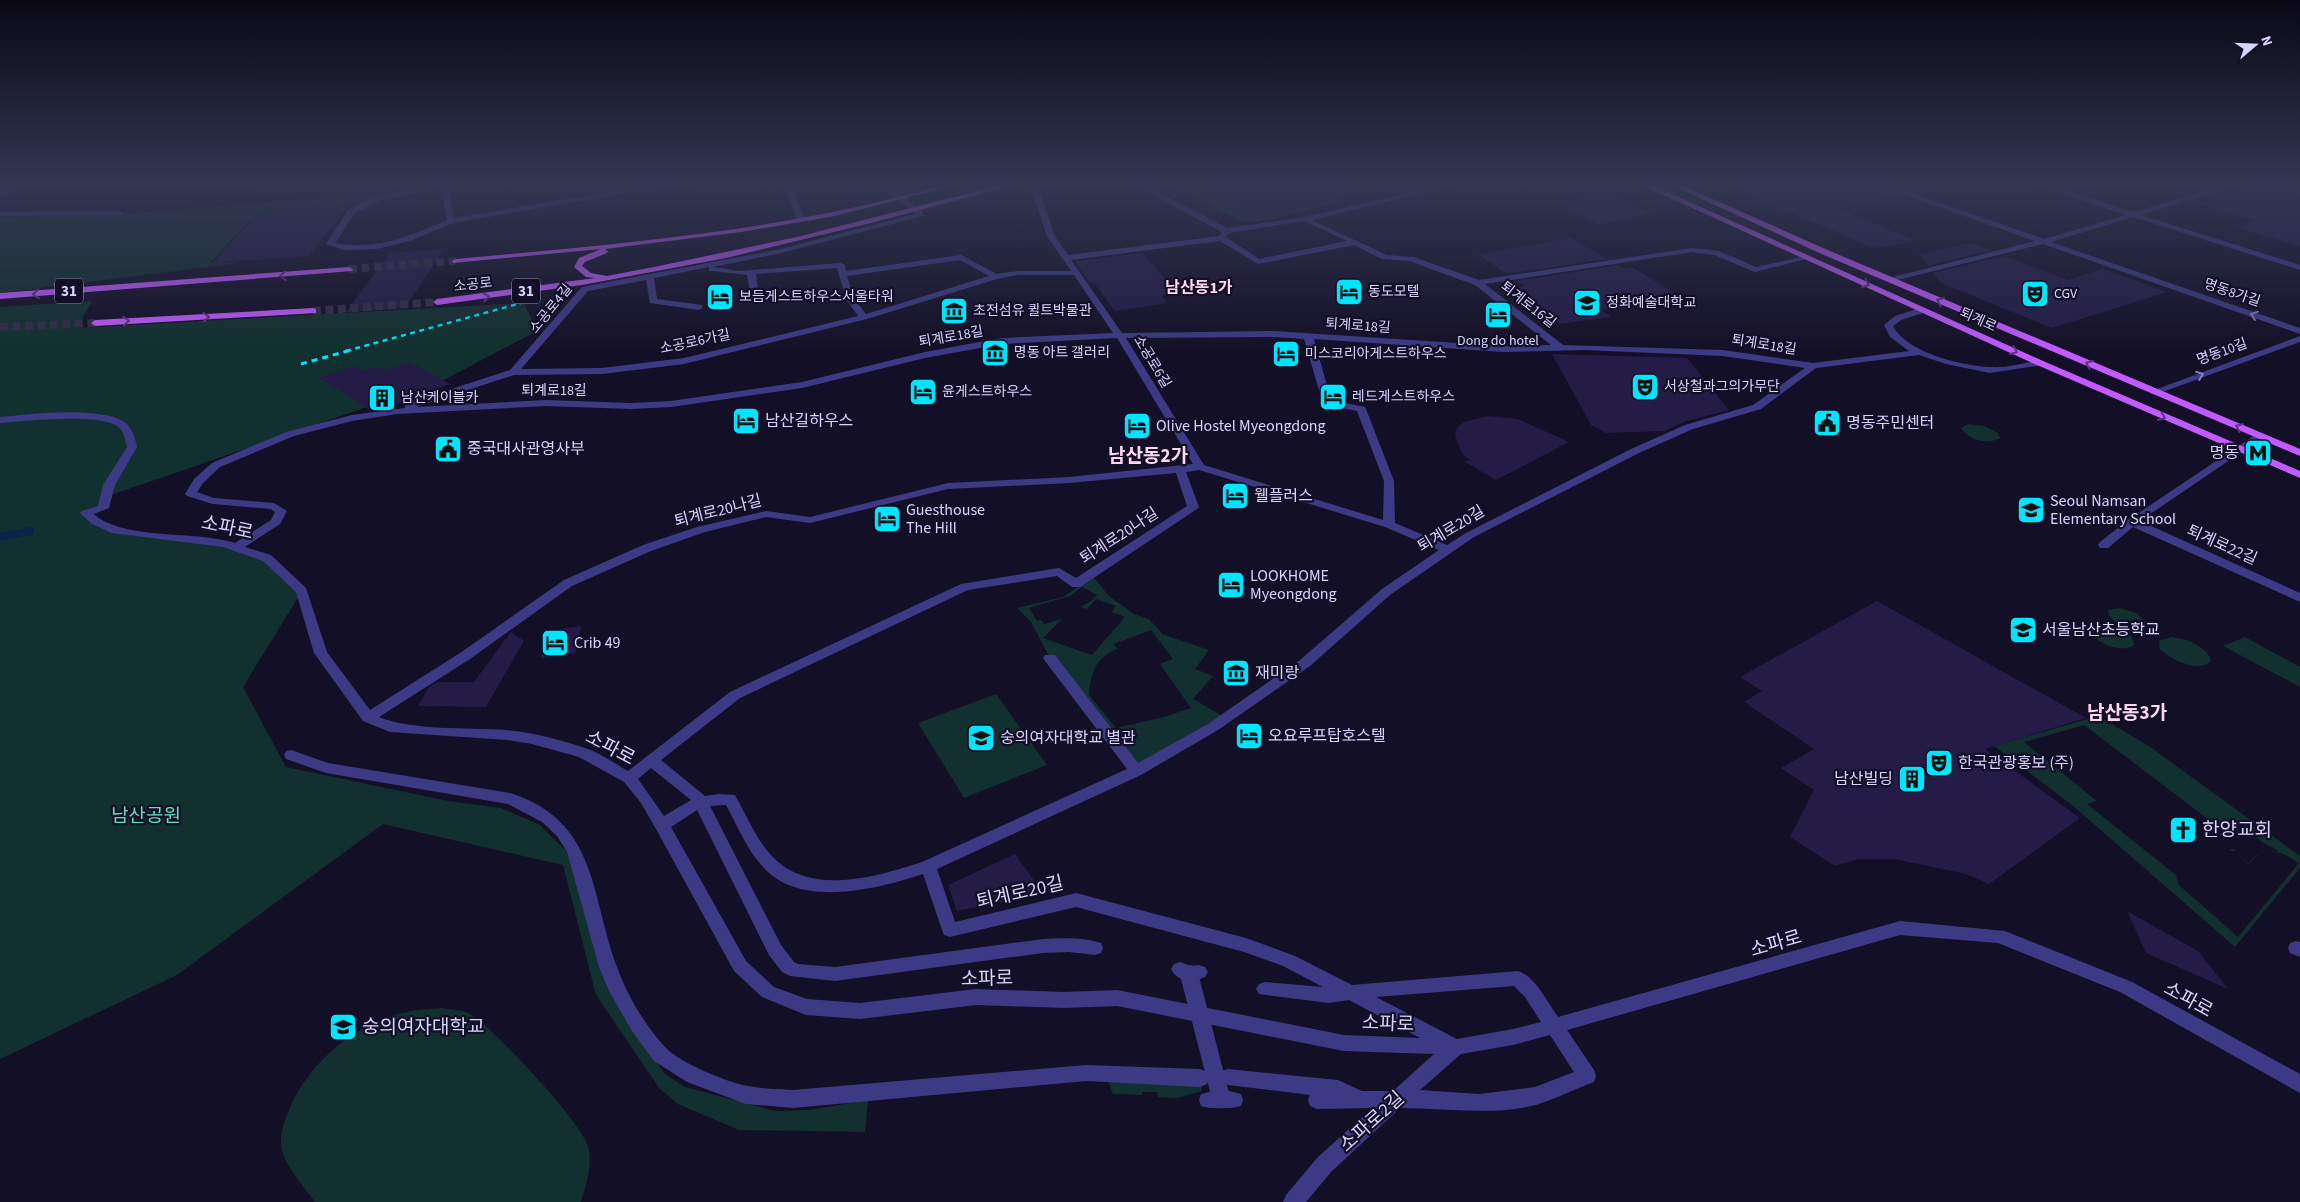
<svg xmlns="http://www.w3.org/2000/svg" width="2300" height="1202" font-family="'Source Sans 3','Noto Sans KR',sans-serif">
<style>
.green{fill:#12302f;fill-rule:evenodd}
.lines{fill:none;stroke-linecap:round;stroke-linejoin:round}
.stream{stroke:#0c2248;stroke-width:8}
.building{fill:#241b47}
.major-tunnel{stroke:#312d47;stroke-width:8;stroke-dasharray:8 4.5;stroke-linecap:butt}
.minor{fill:#3d3a85;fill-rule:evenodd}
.major{fill:#c25bff;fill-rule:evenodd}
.rail-far1{stroke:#00e5ff;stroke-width:2.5;stroke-dasharray:5 4.5;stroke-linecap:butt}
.rail{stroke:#00e5ff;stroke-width:3;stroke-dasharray:6 5;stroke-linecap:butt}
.minor-bridge{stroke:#3d3a85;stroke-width:18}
.oneway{stroke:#623188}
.oneway2{stroke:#837fbc}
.labels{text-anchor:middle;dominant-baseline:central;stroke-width:4.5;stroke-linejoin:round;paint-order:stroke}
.far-street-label{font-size:14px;fill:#d9d4ff;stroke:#130f26}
.far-poi-label{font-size:14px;fill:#d9d4ff;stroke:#130f26;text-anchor:start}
.shield{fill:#130f26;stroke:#9e99be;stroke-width:1}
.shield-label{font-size:15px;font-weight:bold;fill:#d9d4ff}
.far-quarter-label{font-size:16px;font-weight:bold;fill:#ffd6f0;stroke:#130f26}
.poi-label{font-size:16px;fill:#d9d4ff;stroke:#130f26;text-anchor:start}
.street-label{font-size:16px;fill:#d9d4ff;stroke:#130f26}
.quarter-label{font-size:19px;font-weight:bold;fill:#ffd6f0;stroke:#130f26}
.near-street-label{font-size:19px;fill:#d9d4ff;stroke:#130f26}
.near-park-label{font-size:19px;fill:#5fe0c0;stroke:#130f26}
.near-poi-label{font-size:19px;fill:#d9d4ff;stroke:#130f26;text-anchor:start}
</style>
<rect width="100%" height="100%" fill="#130f26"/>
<g class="green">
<polygon points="1167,185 1199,185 1258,213 1268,211 1277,214 1312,205 1304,185 1342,201 1260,222 1242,221"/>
<polygon points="372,194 376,196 355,205 259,211 210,263 247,262 0,293 0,217 119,214"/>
<polygon points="92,301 77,328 524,303 537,331 440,382 108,496 103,508 87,512 116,531 225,544 267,558 302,591 243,687 286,767 448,801 501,808 540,825 566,851 575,871 606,983 664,1073 685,1087 775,1111 809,1110 868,1100 865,1132 739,1130 678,1104 660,1089 596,995 563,865 383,824 177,975 0,1059 0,307"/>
<path d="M1968,424L1984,426L1998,433L2000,438C1988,445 1968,440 1961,428Z"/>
<path d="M1093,577L1109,596L1134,614L1150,620L1162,634L1209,650L1195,669L1213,676L1193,699L1226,718L1136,771L1050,658L1031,622L1017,608L1063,597ZM1082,587L1097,595L1091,601L1080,607L1087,609L1096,599L1116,606L1112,612L1125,617L1092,655L1043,638L1062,619L1044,624L1041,620L1037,621L1029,608L1070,596ZM1151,630L1173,659L1160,664L1191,708L1164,717L1116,728L1089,695C1091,673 1095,658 1117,649L1114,644Z"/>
<path d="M2120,608L2136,613L2147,623L2146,626C2134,633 2116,625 2109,615L2108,610Z"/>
<path d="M2098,624C2111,624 2133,629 2134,645C2121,654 2097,644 2090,631V627Z"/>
<path d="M2172,637C2187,639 2201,644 2210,657L2211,661C2199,674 2170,659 2160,649L2159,641Z"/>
<polygon points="2245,637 2300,667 2300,687 2223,646"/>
<polygon points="996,694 1047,765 964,798 918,723"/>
<path d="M2098,716L2149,746L2300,856V868L2235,947L2072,805L1994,746ZM2084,725L2221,829L2230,826L2235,820L2262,842L2279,851C2266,852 2257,850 2249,864L2234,849H2229L2238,856L2231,850L2236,851L2248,864H2250C2262,843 2283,852 2299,863L2238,937L2179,885L2176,875L2197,867L2176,875L2087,804L2097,801L2024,742Z"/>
<path d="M442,1008C451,1010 464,1010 472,1015C495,1030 580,1121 588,1146C593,1164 586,1185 581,1202H315C306,1189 288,1169 283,1154C278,1141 283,1123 289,1110C308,1062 360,1019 412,1011C422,1009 432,1009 442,1008Z"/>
<polygon points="1107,1079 1201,1083 1202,1091 1177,1098 1158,1097 1157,1092 1142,1092 1142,1095 1113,1094"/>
</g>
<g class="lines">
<polyline class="stream" points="0,537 30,531"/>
</g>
<g class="building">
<polygon points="1199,185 1357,185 1358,193 1277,214 1268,211 1258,213"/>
<polygon points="1728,185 1875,185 1899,196 1838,209 1917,241 1873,248"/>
<polygon points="2256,185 2268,185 2300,196 2300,246 2238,228 2257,221 2200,204"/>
<polygon points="1610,193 1651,214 1599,224 1559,202"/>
<polygon points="349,205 309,256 212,263 259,212"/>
<polygon points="1571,238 1607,259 1507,274 1477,254"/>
<polygon points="1971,243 1991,250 1928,266 1919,254"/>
<polygon points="444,249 405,308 346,312 390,253"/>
<polygon points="1143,253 1177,293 1161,295 1167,303 1115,311 1094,283 1090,283 1074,261"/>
<polygon points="2004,256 2068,280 2103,269 2167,292 2052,328 1941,283 1933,273"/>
<polygon points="1618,265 1624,269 1632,267 1679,296 1602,310 1611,317 1560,324 1512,288 1525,286 1517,281"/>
<polygon points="1552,354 1687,358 1729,410 1686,421 1665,431 1606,433 1591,425"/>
<polygon points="410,362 450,384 385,409 372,411 319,378 354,366 364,371 378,367 386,370"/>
<polygon points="1488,416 1518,419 1569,442 1496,480 1465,462 1470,460 1462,454 1455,435 1457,428 1464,422"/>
<polygon points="1877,601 2086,718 1985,749 2080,818 1989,884 1966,874 1894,859 1859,859 1835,866 1790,837 1814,790 1781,768 1814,749 1744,702 1762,691 1740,677"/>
<polygon points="581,626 575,653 541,658 548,631"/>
<polygon points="511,632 524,641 486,707 418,706 429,687 437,682 474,682"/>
<polygon points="1015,854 1044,894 957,911 948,885"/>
<polygon points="2127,911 2198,951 2228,989 2146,953"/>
</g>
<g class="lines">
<g class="major-tunnel">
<polyline points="349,269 456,261"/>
<polyline points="313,311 437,302"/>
<polyline points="0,327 95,323"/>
</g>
<g class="minor">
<polygon points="18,185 29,185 0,197 0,192"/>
<path d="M433,185H448L454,218L625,189L692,185L688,187L625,193L453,223L410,241L376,249L345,250L326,244L349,209L376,196ZM441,188L447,220C411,236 374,251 335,243L355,213L381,200Z"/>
<polygon points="780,185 788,185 794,191 805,220 804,222 797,220 787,192"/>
<path d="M880,185H889L923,212V216L781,253L713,267L739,271L841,263L845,265L846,271L961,255L997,274L1017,271H1071L1047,236L1033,194L1022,185H1031L1040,193L1055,236L1068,255L1219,236L1222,232L1134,185H1144L1227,228L1305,217L1442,185H1456L1312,220L1387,255L1413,257L1479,280L1692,248L1719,251L1756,267L1806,256L1810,258L1755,272L1714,255L1692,252L1485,284L1563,345L1723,350L1813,363L1909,351L1890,337L1884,325L1895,316L1923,307L1927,310L1926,312L1901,320L1893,326C1906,352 1961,366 1990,367C2007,368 2024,363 2040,360L2045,363L2043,365L1990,373L1946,364L1919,355L1816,368L1761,409L1693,429L1639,453L1474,537L1390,595L1310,666L1218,730L1141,775L937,869L955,922L1076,893L1246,938L1295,956L1352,985L1518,971C1536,977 1547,1002 1558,1017L1900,921L2005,931L2132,982L2300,1074V1093L2120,992L1998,943L1900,935L1567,1030L1594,1070L1596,1076L1594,1082C1575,1089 1555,1099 1536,1105C1491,1116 1445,1108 1400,1108L1331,1172L1306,1202H1283L1286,1195L1317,1158L1372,1108L1317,1109L1310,1106L1308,1100L1310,1095L1228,1085L1221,1083L1219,1077L1221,1071L1228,1069L1338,1080L1362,1091H1393L1434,1054L1344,1051L1117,1006L1064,1008L976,1005L860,1019L806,1015L762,997L734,971L656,829L641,803L624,782L579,757L532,744L508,740L390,732L363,721L314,653L296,592L263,561L223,547L112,533L92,524L80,513L82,511L98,506L103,485L127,447C125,440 124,430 117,426C98,413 24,421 0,423V417C30,414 96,406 123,421C132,426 135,438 137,447L115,485L109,508L94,514C124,541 195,530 235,543L271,520L275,512L271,509L213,504L187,496L185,494L194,479L212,463L286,432L352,415L405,408V404L510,370L582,287L781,249L915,214ZM1304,221L1347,241L1259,259L1226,237L1229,233ZM1220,241L1258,264L1354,245L1382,259L1409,261L1475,285L1551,345L1503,346L1274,331L1122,333L1071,260ZM960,260L989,276L866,314L854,299L847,276ZM709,267V271H712L747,275L751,298L755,301L759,298L756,274L837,268L846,299L858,316L684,358L602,368L521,369L588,291L646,280L650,303L699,310L702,309V305L657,299L654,278ZM1017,275H1074L1113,333L1002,338L925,352L802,382L671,401L631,403L546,400L416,407L514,375L602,374L684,364L867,319L997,279ZM1274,337L1304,339L1323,404L1357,411L1384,481L1383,520L1204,465L1126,338ZM1117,338L1193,464L1069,477L948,483L810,517L766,511L697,527L643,545L564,580L460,653L370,710L327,652L306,588L271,555L245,547L280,524L287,511L274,503L214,498L197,492L203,483L220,467L294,436L352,421L397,414L546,406L631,409L671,407L802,388L925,358L1002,344ZM1314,339L1503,352L1584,350L1723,356L1805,368L1753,405L1685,425L1631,449L1466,533L1447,545L1395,523L1394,481L1366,409L1365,407L1331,400ZM1199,470L1385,527L1439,550L1382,589L1300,660L1208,724L1138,763L1055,655H1045L1043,658L1045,661L1127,769L922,862C879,876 814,896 776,860C758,844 747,816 735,795L719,794L705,796L661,760L740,698L968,590L1057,576L1072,587H1080L1197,509L1199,507L1186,472ZM1176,473L1187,506L1076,578L1059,568L961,584L730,692L628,771C615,764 602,754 588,749C562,740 532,732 505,730C467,727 414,731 379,717L470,659L572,586L651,551L705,532L766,517L810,523L948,489L1069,483ZM651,768L691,800L664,816L638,779ZM726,805C737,825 747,850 763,867C800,909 877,889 923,874L942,930L944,935L950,937L1076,907L1244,952L1283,966L1323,987L1265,982L1259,984L1256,989L1259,994L1329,1003L1349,1000L1420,1038L1344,1035L1117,990L1064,992L976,989L860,1003L807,999L774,987L746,961L671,827L697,810L769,955L782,972L790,976L835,981L1043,953L1069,952L1095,955L1101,953L1103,948L1101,943C1083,937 1062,938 1043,939L835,967L798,964L794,962L781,945L710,806ZM1514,986L1525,997L1541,1022L1513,1029L1457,1039L1376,997ZM1550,1035L1574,1072L1535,1087L1479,1094L1420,1090L1461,1054L1513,1045Z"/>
<polygon points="1877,185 1888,185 2044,239 2126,215 2036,185 2048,185 2134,212 2226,185 2238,185 2141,215 2300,265 2300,270 2133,217 2051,242 2300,328 2300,334 2043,244 1889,282 1889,278 2035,241"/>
<polygon points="2272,185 2284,185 2300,190 2300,194"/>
<polygon points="120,211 124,213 123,215 0,216 0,212"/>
<polygon points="2300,336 2300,342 2157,394 2151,394 2149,392"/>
<polygon points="2258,433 2263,436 2262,438 2140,521 2300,593 2300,602 2133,527 2108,548 2100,548 2098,545 2100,542 2128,520"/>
<path d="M291,750L328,763L510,793C598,821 590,894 617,967C627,995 645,1026 666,1048C679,1062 728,1083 748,1086C762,1089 778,1089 793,1090L1086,1065L1200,1069L1207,1072L1209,1078L1207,1084L1200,1087L1086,1081L793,1108L746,1104L687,1082L654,1061L632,1031L609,991L599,967L567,852L557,836L542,822L508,804L326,773L286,759L284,755L286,751Z"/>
<polygon points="2296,941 2300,942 2300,957 2290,953 2288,948 2290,943"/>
<path d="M1180,962L1191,966L1199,965L1205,967L1208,972L1205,977C1193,982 1178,983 1171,969L1174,964Z"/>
<path d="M1221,1089L1241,1094L1243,1100L1241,1106C1233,1109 1209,1109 1201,1106L1199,1100L1201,1094Z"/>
</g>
<g class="major">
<path d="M944,185H957L835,216L741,232L605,249L608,251L607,253L585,262L582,266L591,273L607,276L654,267L797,237L1001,185H1014L871,223L726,258L582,285L437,305L433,302L437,299L595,278L586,277L574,267L579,258L601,249L453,263L452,261L456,259C583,247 712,237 837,211C873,204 909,194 944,185Z"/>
<polygon points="1642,185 1652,185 2043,361 2300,471 2300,478 2037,365"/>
<polygon points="1671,185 1681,185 1830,251 2300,449 2300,456 1824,255"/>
<polygon points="349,267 353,269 352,271 0,299 0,293"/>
<polygon points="313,308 316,309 316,313 95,326 91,323 95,320"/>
</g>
<polyline class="rail-far1" points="346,351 525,302"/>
<polyline class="rail" points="301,364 351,350"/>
<polyline class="minor-bridge" points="1189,974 1221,1098"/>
</g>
<defs><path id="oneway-chevron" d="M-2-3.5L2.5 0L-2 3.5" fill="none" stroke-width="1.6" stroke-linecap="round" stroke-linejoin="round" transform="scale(1.25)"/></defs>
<g class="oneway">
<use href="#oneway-chevron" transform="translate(283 276) rotate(175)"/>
<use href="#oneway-chevron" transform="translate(1866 284) rotate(24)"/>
<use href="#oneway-chevron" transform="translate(36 294) rotate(176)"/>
<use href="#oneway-chevron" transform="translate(486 297) rotate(-7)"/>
<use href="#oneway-chevron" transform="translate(1940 301) rotate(-157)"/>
<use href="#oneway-chevron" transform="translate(206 317) rotate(-2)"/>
<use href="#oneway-chevron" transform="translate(126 321) rotate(-4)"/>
<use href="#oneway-chevron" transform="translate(2014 351) rotate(24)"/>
<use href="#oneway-chevron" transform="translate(2089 364) rotate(-157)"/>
<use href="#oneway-chevron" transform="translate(2162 417) rotate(24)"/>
<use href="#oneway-chevron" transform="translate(2239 427) rotate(-157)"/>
</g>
<g class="oneway2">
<use href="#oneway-chevron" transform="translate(2254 315) rotate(-161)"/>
<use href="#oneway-chevron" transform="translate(2200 375) rotate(-20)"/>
</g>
<linearGradient id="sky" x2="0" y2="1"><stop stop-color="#0a0815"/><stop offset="0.52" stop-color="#333752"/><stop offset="1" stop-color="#333752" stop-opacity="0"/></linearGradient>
<rect width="2300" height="353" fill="url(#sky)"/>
<defs>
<g id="hotel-square" transform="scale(1.4375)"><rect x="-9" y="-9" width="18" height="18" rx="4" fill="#00e5ff" stroke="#130f26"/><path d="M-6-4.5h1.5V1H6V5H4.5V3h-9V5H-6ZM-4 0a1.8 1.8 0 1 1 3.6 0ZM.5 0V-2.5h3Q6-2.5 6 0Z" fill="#111"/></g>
<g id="theatre-square" transform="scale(1.4375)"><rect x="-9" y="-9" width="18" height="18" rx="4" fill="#00e5ff" stroke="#130f26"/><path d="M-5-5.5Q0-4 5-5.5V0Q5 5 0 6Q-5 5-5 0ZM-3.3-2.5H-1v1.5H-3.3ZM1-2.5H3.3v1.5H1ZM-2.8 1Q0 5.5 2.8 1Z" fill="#111"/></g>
<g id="university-square" transform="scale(1.4375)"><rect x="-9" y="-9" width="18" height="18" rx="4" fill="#00e5ff" stroke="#130f26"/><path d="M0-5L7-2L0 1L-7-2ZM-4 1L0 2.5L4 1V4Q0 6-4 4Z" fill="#111"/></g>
<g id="museum-square" transform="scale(1.4375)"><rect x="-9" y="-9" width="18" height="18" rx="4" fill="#00e5ff" stroke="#130f26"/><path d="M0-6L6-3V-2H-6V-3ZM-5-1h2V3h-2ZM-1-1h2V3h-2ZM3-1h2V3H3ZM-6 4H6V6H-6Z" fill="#111"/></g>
<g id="building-square" transform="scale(1.4375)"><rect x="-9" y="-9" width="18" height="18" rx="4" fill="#00e5ff" stroke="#130f26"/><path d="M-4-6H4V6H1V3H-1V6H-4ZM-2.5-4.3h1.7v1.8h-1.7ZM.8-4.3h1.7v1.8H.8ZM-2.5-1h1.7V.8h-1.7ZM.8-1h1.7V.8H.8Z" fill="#111"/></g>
<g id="civic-square" transform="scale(1.4375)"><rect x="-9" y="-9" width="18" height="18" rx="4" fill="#00e5ff" stroke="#130f26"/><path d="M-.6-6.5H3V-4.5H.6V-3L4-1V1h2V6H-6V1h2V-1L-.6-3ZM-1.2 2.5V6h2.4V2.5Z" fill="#111"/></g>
<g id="metro-square" transform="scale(1.4375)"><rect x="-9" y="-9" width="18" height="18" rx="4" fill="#00e5ff" stroke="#130f26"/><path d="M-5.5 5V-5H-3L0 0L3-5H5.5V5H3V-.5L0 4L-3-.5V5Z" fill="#111"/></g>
<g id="school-square" transform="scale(1.4375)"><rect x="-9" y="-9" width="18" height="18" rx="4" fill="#00e5ff" stroke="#130f26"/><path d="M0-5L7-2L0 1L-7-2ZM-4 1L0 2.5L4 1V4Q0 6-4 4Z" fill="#111"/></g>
<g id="church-square" transform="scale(1.4375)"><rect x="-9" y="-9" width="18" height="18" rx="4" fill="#00e5ff" stroke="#130f26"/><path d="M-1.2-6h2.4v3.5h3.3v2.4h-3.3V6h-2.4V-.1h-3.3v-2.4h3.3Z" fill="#111"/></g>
</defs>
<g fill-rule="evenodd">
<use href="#hotel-square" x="1349" y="292"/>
<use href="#theatre-square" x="2035" y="294"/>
<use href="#hotel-square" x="720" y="297"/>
<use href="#university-square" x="1587" y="303"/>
<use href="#museum-square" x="954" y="311"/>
<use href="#hotel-square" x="1498" y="315"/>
<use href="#museum-square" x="995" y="353"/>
<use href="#hotel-square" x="1286" y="354"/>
<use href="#theatre-square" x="1645" y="387"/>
<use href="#hotel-square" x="923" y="392"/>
<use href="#hotel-square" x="1333" y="397"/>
<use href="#building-square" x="382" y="398"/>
<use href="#hotel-square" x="746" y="421"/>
<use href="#civic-square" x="1827" y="423"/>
<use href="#hotel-square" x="1137" y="426"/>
<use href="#civic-square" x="448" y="449"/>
<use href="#metro-square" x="2258" y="453"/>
<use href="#hotel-square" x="1235" y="496"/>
<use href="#school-square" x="2031" y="510"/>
<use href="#hotel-square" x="887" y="519"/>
<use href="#hotel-square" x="1231" y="585"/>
<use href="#school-square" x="2023" y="630"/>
<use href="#hotel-square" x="555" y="643"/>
<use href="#museum-square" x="1236" y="673"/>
<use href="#hotel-square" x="1249" y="736"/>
<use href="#university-square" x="981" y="738"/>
<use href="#theatre-square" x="1939" y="763"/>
<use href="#building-square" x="1912" y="779"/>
<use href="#church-square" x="2183" y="830"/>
<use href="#university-square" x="343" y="1027"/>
</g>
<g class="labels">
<g class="far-street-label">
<text transform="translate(473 285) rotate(-7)">소공로</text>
<text transform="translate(2232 293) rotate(19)">명동8가길</text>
<text transform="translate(1528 305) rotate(38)">퇴계로16길</text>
<text transform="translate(551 309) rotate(-51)">소공로4길</text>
<text transform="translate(1978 320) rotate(24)">퇴계로</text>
<text transform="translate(1358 326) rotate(4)">퇴계로18길</text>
<text transform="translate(951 337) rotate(-10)">퇴계로18길</text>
<text transform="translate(695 342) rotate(-12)">소공로6가길</text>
<text transform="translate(1764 345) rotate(9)">퇴계로18길</text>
<text transform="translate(2222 352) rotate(-20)">명동10길</text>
<text transform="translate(1152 362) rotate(59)">소공로6길</text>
<text x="554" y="391">퇴계로18길</text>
</g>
<g class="far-poi-label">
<text x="1368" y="292">동도모텔</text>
<text x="2054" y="294">CGV</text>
<text x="739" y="297">보듬게스트하우스서울타워</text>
<text x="1606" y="303">정화예술대학교</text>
<text x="973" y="311">초전섬유 퀼트박물관</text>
<text x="1498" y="341" text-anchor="middle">Dong do hotel</text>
<text x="1014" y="353">명동 아트 갤러리</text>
<text x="1305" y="354">미스코리아게스트하우스</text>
<text x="1664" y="387">서상철과그의가무단</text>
<text x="942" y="392">윤게스트하우스</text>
<text x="1352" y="397">레드게스트하우스</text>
<text x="401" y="398">남산케이블카</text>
</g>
<g class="shield">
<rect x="55" y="278.5" width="28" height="25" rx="4"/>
<rect x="512" y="278.5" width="28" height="25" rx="4"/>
</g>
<g class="shield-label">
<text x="69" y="291">31</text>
<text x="526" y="291">31</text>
</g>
<g class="far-quarter-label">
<text x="1199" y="288">남산동1가</text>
</g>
<g class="poi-label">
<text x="765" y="421">남산길하우스</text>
<text x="1846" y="423">명동주민센터</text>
<text x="1156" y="426">Olive Hostel Myeongdong</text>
<text x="467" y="449">중국대사관영사부</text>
<text x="2239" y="453" text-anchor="end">명동</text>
<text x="1254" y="496">웰플러스</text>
<text x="2050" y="501">Seoul Namsan<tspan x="2050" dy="18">Elementary School</tspan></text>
<text x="906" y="510">Guesthouse<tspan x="906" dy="18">The Hill</tspan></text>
<text x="1250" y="576">LOOKHOME<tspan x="1250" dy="18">Myeongdong</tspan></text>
<text x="2042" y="630">서울남산초등학교</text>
<text x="574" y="643">Crib 49</text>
<text x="1255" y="673">재미랑</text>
<text x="1268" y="736">오요루프탑호스텔</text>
<text x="1000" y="738">숭의여자대학교 별관</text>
<text x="1958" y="763">한국관광홍보 (주)</text>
<text x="1893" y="779" text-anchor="end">남산빌딩</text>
</g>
<g class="street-label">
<text transform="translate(718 511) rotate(-14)">퇴계로20나길</text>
<text transform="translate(1451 529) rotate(-31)">퇴계로20길</text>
<text transform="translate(1119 536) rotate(-33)">퇴계로20나길</text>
<text transform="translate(2222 545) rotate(24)">퇴계로22길</text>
</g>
<g class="quarter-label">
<text x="1148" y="456">남산동2가</text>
<text x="2127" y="713">남산동3가</text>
</g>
<g class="near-street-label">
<text transform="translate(227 528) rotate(12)">소파로</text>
<text transform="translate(610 748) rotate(28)">소파로</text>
<text transform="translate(1020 893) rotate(-13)">퇴계로20길</text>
<text transform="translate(1776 944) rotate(-16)">소파로</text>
<text transform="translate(987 979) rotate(-1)">소파로</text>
<text transform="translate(2188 1000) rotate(29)">소파로</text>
<text transform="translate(1388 1024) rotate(2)">소파로</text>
<text transform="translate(1372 1122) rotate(-42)">소파로2길</text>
</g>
<g class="near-park-label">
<text x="146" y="816">남산공원</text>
</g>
<g class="near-poi-label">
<text x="2202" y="830">한양교회</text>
<text x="362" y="1027">숭의여자대학교</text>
</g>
</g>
<g transform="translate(2255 45) rotate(71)" stroke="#130f26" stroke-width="4" paint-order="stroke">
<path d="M0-4L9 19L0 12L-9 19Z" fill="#d9d4ff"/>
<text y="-8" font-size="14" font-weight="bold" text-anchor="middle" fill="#d9d4ff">N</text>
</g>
</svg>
